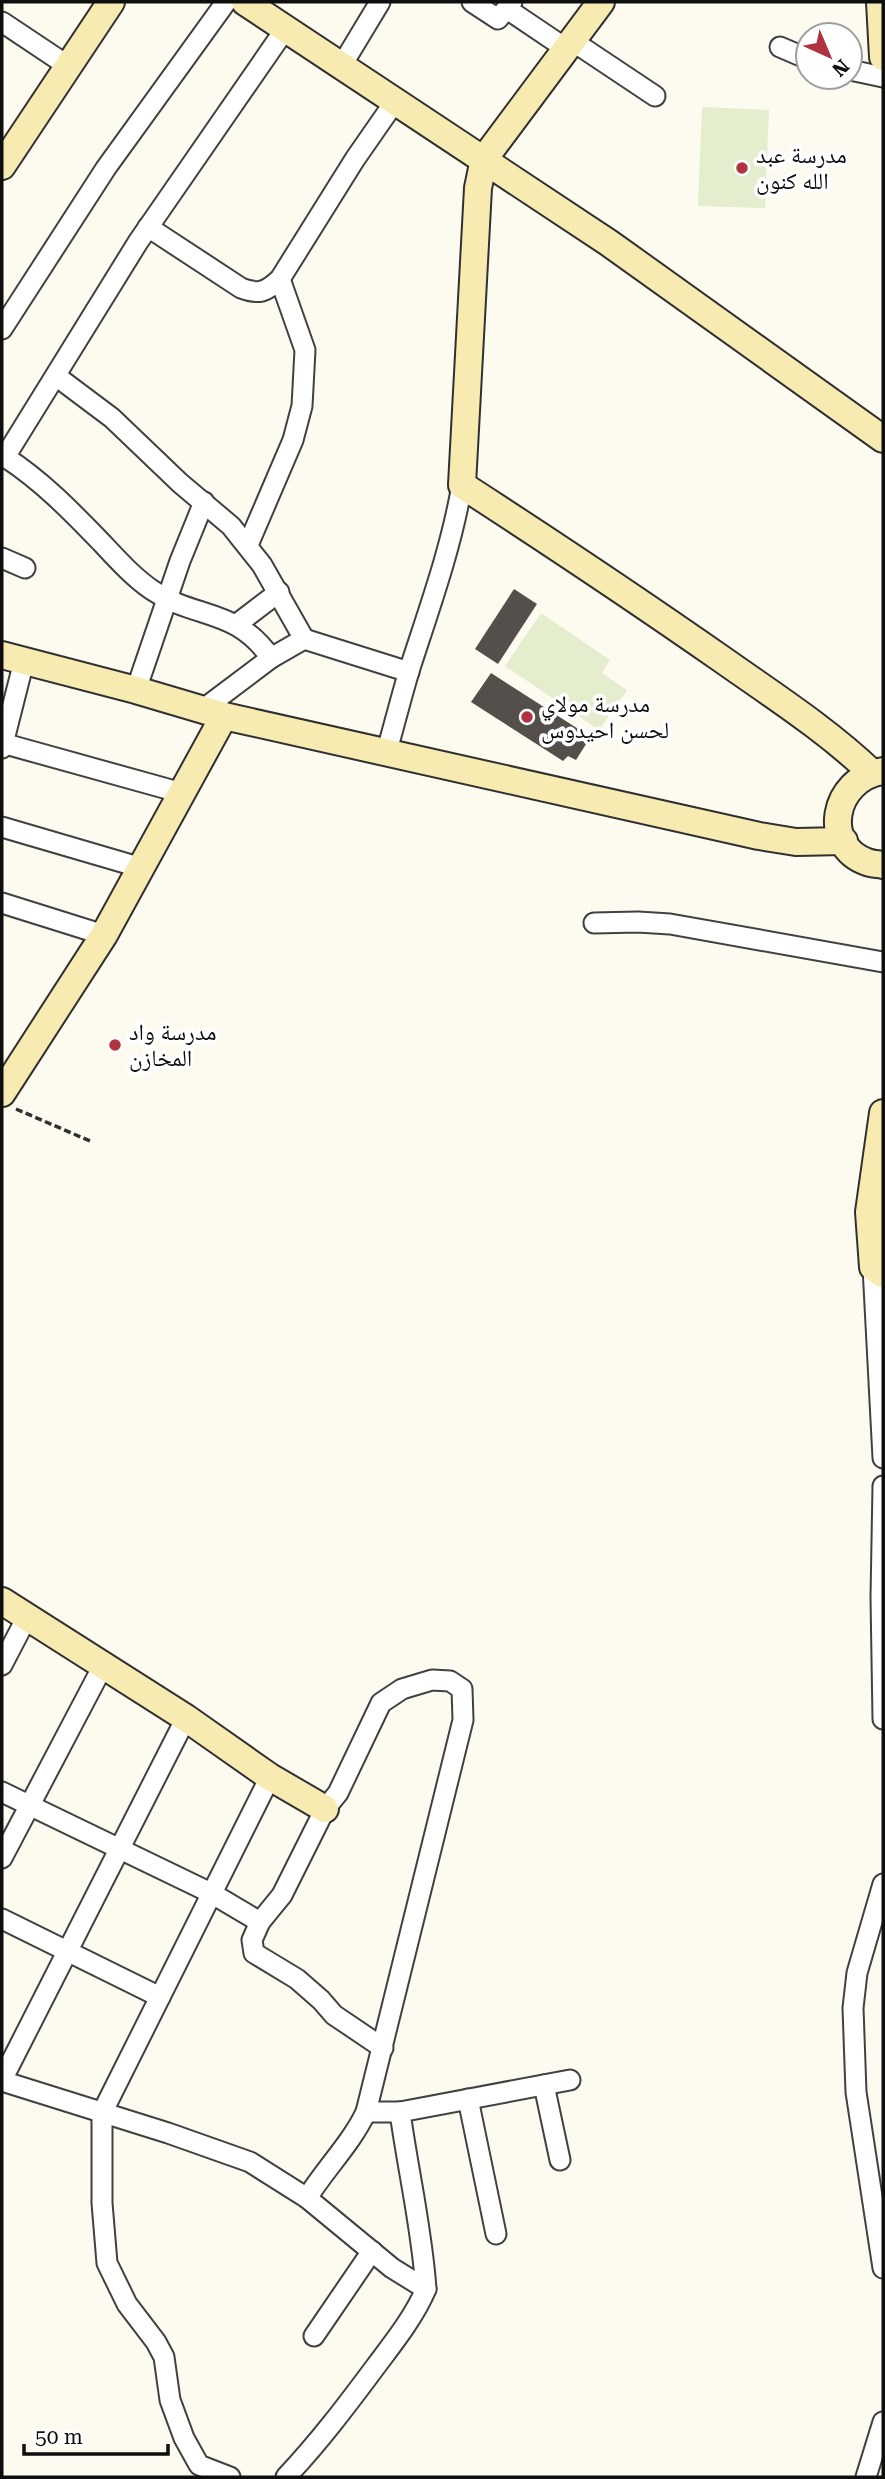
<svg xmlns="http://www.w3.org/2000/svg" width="885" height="2479" font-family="'Roboto Serif','Noto Naskh Arabic',serif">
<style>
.pitch{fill:#e4edce}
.building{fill:#554f4b}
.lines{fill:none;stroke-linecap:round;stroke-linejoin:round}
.street-casing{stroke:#414141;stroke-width:23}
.secondary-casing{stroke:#303030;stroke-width:30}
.path{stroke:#303030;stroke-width:3.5;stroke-dasharray:7 3.5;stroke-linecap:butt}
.street{stroke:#fff;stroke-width:19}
.secondary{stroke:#f7ebb2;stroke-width:26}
.poi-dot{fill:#b03341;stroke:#fff;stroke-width:2.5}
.labels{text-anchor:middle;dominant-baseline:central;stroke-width:7;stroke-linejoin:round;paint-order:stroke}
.poi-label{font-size:23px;fill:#0e0e0e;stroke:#fff;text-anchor:start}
</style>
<rect width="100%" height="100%" fill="#fdfaf0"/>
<g class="pitch">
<polygon points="702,107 769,110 765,208 698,206"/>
<polygon points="541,613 610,660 602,673 627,690 599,730 505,666"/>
</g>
<g class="building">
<polygon points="514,589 537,604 498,664 475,649"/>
<polygon points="491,673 583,732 580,735 588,741 576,760 568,756 563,761 471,702"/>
</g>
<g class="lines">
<g class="street-casing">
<g id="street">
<polyline points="472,2 498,19 512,2"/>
<polyline points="507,9 565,48"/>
<polyline points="2,22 68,66"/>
<polyline points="571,40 655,96"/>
<polyline points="780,47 808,59"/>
<polyline points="342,65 380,2"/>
<polyline points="850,70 883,77"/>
<path d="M148,227L241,288C259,295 266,292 280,279L355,159L396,100"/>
<polyline points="2,329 106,168 226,2"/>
<polyline points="56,376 112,418 180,483 231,526 262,565 304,639 271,658 202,710"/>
<polyline points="2,455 5,457 138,242 286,28"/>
<path d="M5,457C42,481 71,511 101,542C117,559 133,577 152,590C196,620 235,607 271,658"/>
<polyline points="248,545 293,440 302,406 305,350 280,279"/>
<polyline points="2,558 25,568"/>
<polyline points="237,624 279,592"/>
<polyline points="304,639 409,672"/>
<polyline points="136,690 180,561 204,502"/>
<polyline points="2,743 182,793"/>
<polyline points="2,748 24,661"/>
<path d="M386,754C394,726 401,698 409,671C429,609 451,549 462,485"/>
<polyline points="2,827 142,868"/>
<polyline points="2,903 104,935"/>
<polyline points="594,923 638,922 670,924 883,962"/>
<polyline points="873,1267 883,1458"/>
<polyline points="883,1486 881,1597 883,1719"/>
<polyline points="2,1665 27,1617"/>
<path d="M2,1792L211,1893L260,1922L282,1895L325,1809L338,1793L381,1703L402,1689L432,1680L450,1681L462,1689L463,1720L366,2112C352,2142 326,2168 307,2198"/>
<polyline points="2,1858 104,1664"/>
<polyline points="883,1884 857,1973 853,2008 856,2092 883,2268"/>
<polyline points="2,1919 160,1997"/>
<polyline points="260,1922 252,1940 254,1953 297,1979 321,2000 334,2015 383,2048"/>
<polyline points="2,2080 186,1718"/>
<path d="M2,2081L168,2133L250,2162L307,2198L392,2268L426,2289C422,2229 408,2171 400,2112"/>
<polyline points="544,2085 560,2160"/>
<polyline points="468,2099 496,2234"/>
<polyline points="366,2112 400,2112 570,2080"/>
<polyline points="314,2336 372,2251"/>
<polyline points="230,2477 199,2465 184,2438 170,2400 164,2357 156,2342 127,2304 107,2263 102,2203 102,2113 270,1777"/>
<path d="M286,2477C319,2442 347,2405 376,2366C394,2342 414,2317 426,2289"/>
<polyline points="866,2477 883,2422"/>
</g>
</g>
<g class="secondary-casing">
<g id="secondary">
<polyline points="245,2 609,243 883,439"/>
<path d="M601,2L484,159L478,188L462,485C550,542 637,600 723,660C774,696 827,730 872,773"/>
<polyline points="880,2 883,57"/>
<polyline points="2,166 111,2"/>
<polyline points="2,655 136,690 224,716 759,836 796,842 844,841"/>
<path d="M883,771C832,779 821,846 867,862C872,864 878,864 883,865"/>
<polyline points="2,1093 104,935 224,716"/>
<polyline points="883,1113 869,1212 873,1267 883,1274"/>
<polyline points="2,1601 186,1718 270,1777 325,1809"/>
</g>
</g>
<polyline class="path" points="16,1109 90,1141"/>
<use href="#street" class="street"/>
<use href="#secondary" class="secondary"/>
</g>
<g class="poi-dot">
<circle cx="742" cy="168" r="7"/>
<circle cx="527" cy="717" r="7"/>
<circle cx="115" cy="1045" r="7"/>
</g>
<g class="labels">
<g class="poi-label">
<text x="756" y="155">مدرسة عبد<tspan x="756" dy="26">الله كنون</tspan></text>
<text x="541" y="704">مدرسة مولاي<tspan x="541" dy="26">لحسن احيدوس</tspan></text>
<text x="129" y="1032">مدرسة واد<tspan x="129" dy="26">المخازن</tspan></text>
</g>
</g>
<rect width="885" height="2479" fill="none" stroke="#0e0e0e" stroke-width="7"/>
<g transform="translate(829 56) rotate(136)"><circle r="33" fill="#ffffff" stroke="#9f9f9f" stroke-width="2"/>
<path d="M0-5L12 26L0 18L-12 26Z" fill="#b03341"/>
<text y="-10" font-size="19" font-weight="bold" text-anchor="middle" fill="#0e0e0e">N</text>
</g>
<path d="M24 2444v10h144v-10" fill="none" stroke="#0e0e0e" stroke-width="3.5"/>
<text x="35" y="2444" font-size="21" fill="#0e0e0e" stroke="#ffffff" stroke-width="5" paint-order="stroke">50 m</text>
</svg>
